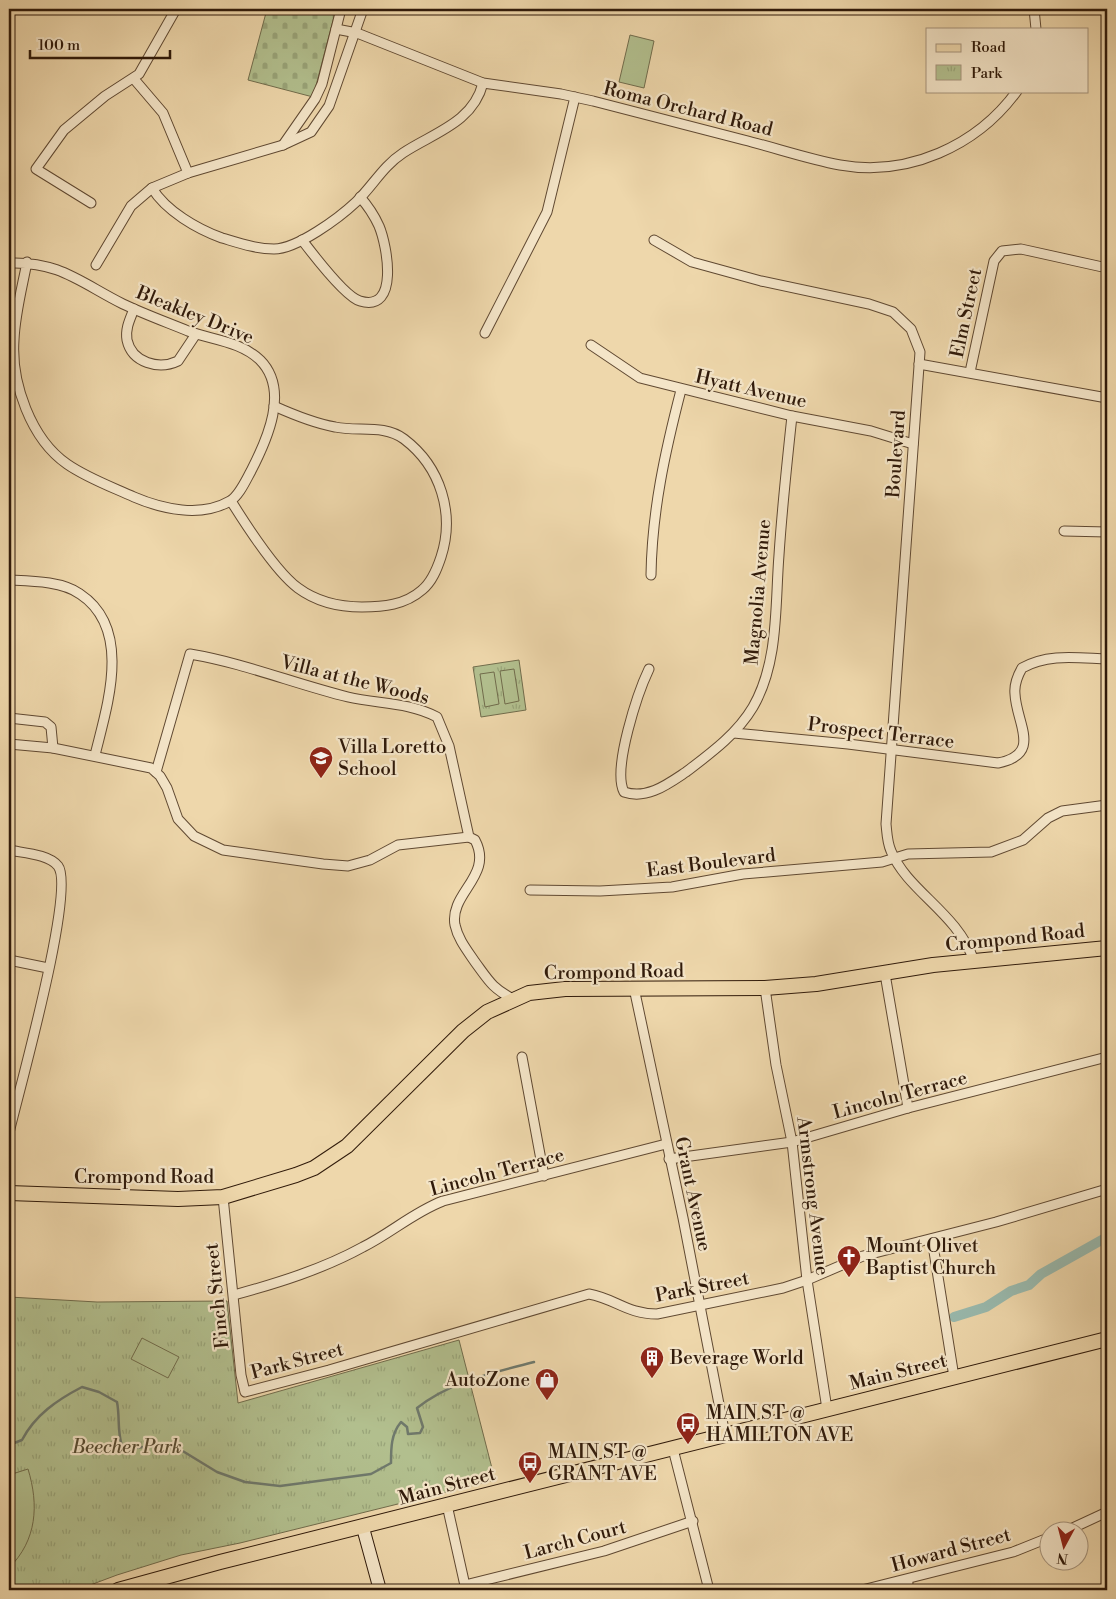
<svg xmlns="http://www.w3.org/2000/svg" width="1116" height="1599" font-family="'Libre Bodoni',serif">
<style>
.cemetery{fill:url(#cemetery-stones);stroke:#716c4c}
.park{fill:url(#park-tufts);stroke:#716c4c}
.garden{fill:#b2bf8e;stroke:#716c4c}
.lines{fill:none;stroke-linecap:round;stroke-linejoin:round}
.stream{stroke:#6f796c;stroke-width:2.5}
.canal{stroke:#99b9ad;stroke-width:10}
.street-casing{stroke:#604932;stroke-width:11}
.secondary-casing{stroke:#301a0a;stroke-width:14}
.primary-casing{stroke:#301a0a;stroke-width:16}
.street{stroke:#f4e5c8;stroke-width:9}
.secondary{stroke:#f4e5c8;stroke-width:12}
.primary{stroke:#eed7ab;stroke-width:14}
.labels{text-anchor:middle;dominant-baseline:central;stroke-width:4.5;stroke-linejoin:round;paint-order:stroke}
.street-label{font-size:19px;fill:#301a0a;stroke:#f4e5c8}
.poi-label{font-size:19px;fill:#301a0a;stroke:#f4e5c8;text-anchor:start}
.park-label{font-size:19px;font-style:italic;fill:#574c32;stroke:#f4e5c8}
</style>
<defs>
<pattern id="cemetery-stones" width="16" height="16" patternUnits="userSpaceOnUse" patternTransform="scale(1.25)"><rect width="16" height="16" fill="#b2bf8e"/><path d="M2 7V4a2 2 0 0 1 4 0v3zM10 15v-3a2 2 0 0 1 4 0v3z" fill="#99a479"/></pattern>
<pattern id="park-tufts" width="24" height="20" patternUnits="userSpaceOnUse" patternTransform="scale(1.25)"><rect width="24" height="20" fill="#b2bf8e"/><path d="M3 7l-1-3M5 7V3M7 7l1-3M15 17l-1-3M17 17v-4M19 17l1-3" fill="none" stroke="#99a479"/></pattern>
</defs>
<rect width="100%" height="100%" fill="#eed7ab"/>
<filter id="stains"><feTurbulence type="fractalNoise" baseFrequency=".004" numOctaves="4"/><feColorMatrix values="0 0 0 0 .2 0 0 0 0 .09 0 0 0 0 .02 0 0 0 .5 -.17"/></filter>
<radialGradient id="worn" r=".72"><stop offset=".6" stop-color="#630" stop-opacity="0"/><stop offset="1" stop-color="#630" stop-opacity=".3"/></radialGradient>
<polygon class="cemetery" points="267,9 336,9 313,97 248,80"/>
<g class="park">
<polygon points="519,660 526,710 481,717 473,667"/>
<polygon points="9,1297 97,1302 227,1301 238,1403 459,1340 495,1480 240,1543 181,1555 117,1575 77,1590 9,1590"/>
</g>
<g class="garden">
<polygon points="630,35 654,41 644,88 619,82"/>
<polygon points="514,669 519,701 505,704 500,671"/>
<polygon points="494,672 499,704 485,707 480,674"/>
<polygon points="142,1338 179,1357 168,1378 131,1359"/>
<path d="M28,1469C39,1505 37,1540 9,1568V1475Z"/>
</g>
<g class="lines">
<path class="stream" d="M9,1445L22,1440C35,1415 57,1400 82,1387L99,1392L117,1402C120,1417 117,1431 122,1446L134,1448L164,1445L181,1450L217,1472L245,1482L280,1486L371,1474L391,1463C391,1448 391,1434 401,1422L407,1427L408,1434L420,1433L423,1427L417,1408C451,1381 493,1373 534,1362"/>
<polyline class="canal" points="954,1317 986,1307 1011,1291 1029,1285 1041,1274 1107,1237"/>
<g class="street-casing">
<g id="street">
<polyline points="1034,9 1036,29"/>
<path d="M336,29L357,33L483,83L561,94L593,101C644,114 694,127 744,140C776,148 808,159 840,165C908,177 977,146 1017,91"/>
<polyline points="134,79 163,113 188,173"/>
<polyline points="283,145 315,99 322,84 341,9"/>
<path d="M152,188C166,211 197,229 222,238C239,243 256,249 274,249C297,249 339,218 356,202C372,187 383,166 403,153C433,133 473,123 483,83"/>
<polyline points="91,203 36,169 64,130 105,96 139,74 176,9"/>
<path d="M302,240C312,253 345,297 360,301C400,313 387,245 379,226C374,215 368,206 360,197"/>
<path d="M654,240L692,262L761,281L869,304L893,312L911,329L920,352L886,824C887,833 887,842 891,851C908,892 957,912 974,961"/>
<path d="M9,263C59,261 81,283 123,304C144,314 166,322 188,331C212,340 240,341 260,360C290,390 267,440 251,471C246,480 239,496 230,501C201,518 162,509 134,497C112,487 87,478 67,464C31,439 11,383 14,340C15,314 22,288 27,262"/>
<polyline points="96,265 131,206 152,188 188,173 283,145 311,132 329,106 363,9"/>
<path d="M134,309C130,319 125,329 127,340C132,363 159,370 178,361L196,334"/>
<polyline points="485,333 547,212 575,97"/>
<polyline points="591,345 640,378 792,416 871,431 913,444"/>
<polyline points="919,364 1107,398"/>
<polyline points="970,372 994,261 1002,251 1021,249 1107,268"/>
<path d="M231,501C246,525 276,572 298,588C317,602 339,607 362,607C383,607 405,605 422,590C432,582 437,569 441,557C455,514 441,467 404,439C384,424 358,432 335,427C313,423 294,415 274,406"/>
<polyline points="1064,531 1107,532"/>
<path d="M651,575C652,511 665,452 681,390"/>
<path d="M9,580C30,581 62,581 80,594C133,629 107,706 95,755"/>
<path d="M649,669C638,692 612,769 624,792C647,800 668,784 686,772C711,753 737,734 753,707C779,662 775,605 779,555C782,509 787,462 792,416"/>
<polyline points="9,718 45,722 51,727 53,748"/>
<path d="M734,733L848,744L998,763C1043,754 1016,723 1015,694C1014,685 1018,675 1022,668C1048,653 1078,658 1107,659"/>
<polyline points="9,744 53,748 151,768 160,776 167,788 178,819 194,836 223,850 323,864 348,866 370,860 398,845 469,837"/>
<path d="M156,772L190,654C244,663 295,684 348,697C378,704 409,702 437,717L449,746L469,837L475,840C494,876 449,893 455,925C458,939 467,950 475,962C489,981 492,988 513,999"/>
<path d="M9,850C23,853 49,854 58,866C76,889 18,1094 9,1133"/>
<polyline points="530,890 600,891 672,887 743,874 882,862 908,854 991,852 1023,840 1048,818 1062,811 1107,805"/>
<polyline points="9,960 48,968"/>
<polyline points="885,974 908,1108"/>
<polyline points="634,988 683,1218 725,1435"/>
<polyline points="765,988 776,1065 792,1142 807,1280 827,1409"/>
<polyline points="522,1057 544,1176"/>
<polyline points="669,1159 792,1142 908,1108 1107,1057"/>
<path d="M223,1197L241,1375L245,1392L329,1370L589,1294C616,1299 627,1314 657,1314L783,1288L807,1280L863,1256L996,1222L1107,1189"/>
<polyline points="932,1239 954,1377"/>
<path d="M234,1295C278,1283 323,1269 363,1247C391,1233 414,1212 443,1201L666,1144"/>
<polyline points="673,1449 709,1590"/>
<polyline points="447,1505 466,1590"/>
<polyline points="1064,1532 1107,1512"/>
<polyline points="465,1585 604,1551 693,1521"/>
<polyline points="862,1590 1013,1552 1048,1538"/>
<polyline points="892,1590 908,1583"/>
</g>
</g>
<g class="secondary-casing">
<polyline id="secondary" points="363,1528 380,1590"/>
</g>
<g class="primary-casing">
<g id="primary">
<polyline points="9,1193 178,1199 223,1197 296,1175 314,1168 347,1146 463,1031 487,1012 529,993 565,989 765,988 816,984 933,965 1107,948"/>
<polyline points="118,1590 220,1562 1107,1339"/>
</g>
</g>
<use href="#street" class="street"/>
<use href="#secondary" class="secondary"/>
<use href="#primary" class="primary"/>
</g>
<defs>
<g id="school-pin" transform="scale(1.25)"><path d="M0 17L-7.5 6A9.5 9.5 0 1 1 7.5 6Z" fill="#8f2418" stroke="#f4e5c8"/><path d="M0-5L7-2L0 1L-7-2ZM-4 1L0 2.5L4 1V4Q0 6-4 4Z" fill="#fff"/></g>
<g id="church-pin" transform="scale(1.25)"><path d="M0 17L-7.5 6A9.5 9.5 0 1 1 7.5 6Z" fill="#8f2418" stroke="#f4e5c8"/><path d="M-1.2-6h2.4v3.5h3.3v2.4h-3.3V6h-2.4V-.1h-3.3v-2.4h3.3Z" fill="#fff"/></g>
<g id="building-pin" transform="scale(1.25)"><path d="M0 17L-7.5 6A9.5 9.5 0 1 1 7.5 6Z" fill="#8f2418" stroke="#f4e5c8"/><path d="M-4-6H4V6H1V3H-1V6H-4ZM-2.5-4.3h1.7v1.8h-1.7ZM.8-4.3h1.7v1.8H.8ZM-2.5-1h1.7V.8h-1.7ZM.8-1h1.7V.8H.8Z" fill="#fff"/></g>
<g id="shop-pin" transform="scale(1.25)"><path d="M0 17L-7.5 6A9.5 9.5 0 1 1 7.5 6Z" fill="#8f2418" stroke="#f4e5c8"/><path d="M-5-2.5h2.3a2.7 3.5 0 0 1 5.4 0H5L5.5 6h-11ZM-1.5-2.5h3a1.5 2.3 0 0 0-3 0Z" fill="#fff"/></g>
<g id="bus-pin" transform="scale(1.25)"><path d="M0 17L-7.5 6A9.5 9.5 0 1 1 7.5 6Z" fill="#8f2418" stroke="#f4e5c8"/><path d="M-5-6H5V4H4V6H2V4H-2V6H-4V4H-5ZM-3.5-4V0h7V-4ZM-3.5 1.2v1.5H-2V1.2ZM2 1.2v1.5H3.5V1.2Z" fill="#fff"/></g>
</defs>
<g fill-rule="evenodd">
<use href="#school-pin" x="321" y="758"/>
<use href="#church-pin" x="849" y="1257"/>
<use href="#building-pin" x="652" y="1358"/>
<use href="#shop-pin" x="547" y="1380"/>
<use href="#bus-pin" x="688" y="1424"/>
<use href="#bus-pin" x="530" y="1463"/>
</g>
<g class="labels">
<g class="street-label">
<text transform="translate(688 109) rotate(14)">Roma Orchard Road</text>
<text transform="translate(966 313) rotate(-78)">Elm Street</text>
<text transform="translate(195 315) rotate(22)">Bleakley Drive</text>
<text transform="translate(751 389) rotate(13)">Hyatt Avenue</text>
<text transform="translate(896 454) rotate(-86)">Boulevard</text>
<text transform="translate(758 592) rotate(-85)">Magnolia Avenue</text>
<text transform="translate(355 680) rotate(14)">Villa at the Woods</text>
<text transform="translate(881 733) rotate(7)">Prospect Terrace</text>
<text transform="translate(711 863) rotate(-7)">East Boulevard</text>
<text transform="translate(1015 938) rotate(-6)">Crompond Road</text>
<text transform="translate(614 972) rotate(-1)">Crompond Road</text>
<text transform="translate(900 1095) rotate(-15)">Lincoln Terrace</text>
<text transform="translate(497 1172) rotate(-15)">Lincoln Terrace</text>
<text x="144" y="1177">Crompond Road</text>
<text transform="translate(693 1194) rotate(78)">Grant Avenue</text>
<text transform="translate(813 1196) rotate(83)">Armstrong Avenue</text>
<text transform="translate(702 1287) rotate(-11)">Park Street</text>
<text transform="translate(217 1296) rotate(-96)">Finch Street</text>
<text transform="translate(297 1361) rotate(-15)">Park Street</text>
<text transform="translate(898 1372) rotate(-14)">Main Street</text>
<text transform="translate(447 1486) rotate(-15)">Main Street</text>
<text transform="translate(575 1540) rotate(-15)">Larch Court</text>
<text transform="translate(951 1550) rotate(-15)">Howard Street</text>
</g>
<g class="poi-label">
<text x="338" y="747">Villa Loretto<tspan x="338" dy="22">School</tspan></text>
<text x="866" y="1246">Mount Olivet<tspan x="866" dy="22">Baptist Church</tspan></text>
<text x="670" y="1358">Beverage World</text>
<text x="530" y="1380" text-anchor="end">AutoZone</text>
<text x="706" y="1413">MAIN ST @<tspan x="706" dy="22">HAMILTON AVE</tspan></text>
<text x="548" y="1452">MAIN ST @<tspan x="548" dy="22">GRANT AVE</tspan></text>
</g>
<g class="park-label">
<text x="127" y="1447">Beecher Park</text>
</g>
</g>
<rect width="1116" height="1599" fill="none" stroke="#eed7ab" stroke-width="30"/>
<rect x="10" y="10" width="1096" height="1579" fill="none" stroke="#301a0a" stroke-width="2.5"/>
<rect x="15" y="15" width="1086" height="1569" fill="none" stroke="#301a0a"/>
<rect x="926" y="28" width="162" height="65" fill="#f4e5c8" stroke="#a6947c"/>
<rect x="936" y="44" width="25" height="8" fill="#eed7ab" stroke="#a6947c"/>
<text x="971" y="52" font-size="15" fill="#301a0a">Road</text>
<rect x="936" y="65" width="25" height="15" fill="url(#park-tufts)" stroke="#a6947c"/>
<text x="971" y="78" font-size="15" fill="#301a0a">Park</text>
<g transform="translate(1064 1546) rotate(187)"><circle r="24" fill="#f4e5c8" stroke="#a6947c"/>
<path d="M0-4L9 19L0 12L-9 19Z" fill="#8f2418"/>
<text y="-8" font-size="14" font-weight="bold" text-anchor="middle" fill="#301a0a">N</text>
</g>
<path d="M30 50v8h140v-8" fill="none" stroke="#301a0a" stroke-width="2.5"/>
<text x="38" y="50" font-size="15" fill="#301a0a" stroke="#f4e5c8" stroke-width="4" paint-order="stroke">100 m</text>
<rect width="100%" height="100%" filter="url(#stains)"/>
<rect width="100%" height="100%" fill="url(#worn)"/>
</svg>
